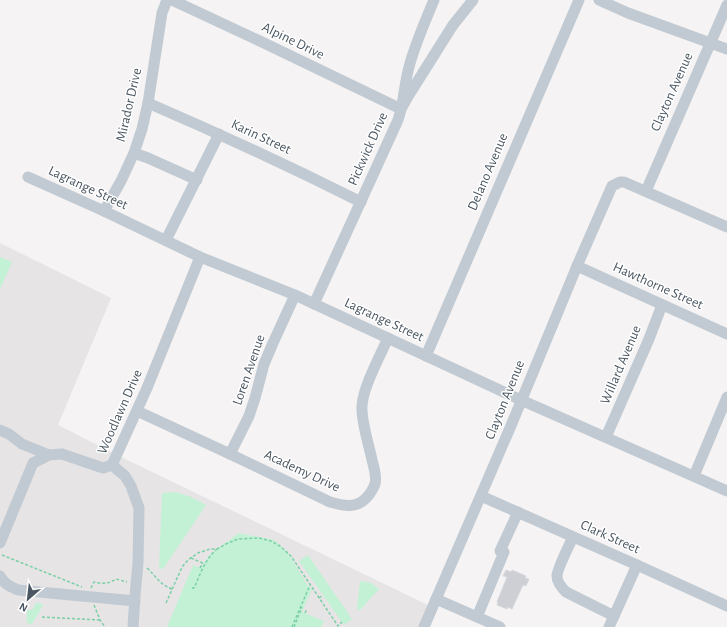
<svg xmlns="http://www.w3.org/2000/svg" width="727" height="627" font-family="'Alegreya Sans',sans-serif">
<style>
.education{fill:#e6e4e5}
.green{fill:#c3f1d5}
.building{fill:#cdcfd5;stroke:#d7d9de}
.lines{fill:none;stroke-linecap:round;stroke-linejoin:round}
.path{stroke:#7ad0a6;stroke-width:1.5;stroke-dasharray:3 2;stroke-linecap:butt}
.minor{stroke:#c1cad2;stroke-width:11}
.labels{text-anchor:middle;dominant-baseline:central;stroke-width:3;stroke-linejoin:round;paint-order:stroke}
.street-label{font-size:14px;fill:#4a5661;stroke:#fff}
</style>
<rect width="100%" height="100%" fill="#f5f3f3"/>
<polygon class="education" points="0,243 111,298 58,425 117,455 432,607 424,627 0,627"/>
<g class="green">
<polygon points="0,257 12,262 0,289"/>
<polygon points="176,492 191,497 206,505 163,569 159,568 162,493"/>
<polygon points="239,533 274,540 288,553 308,586 312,589 302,612 324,621 321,627 167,627 193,565 201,568 210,554"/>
<polygon points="308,555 352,619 344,625 299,561"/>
<polygon points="360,581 371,583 379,589 360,610 357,609"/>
<polygon points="37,603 42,604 43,605 32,624 27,623 27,610 32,610 34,607 35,604"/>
</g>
<polygon class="building" points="506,570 511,572 512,570 526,576 525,578 529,579 526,586 523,585 512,609 508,607 507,609 497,605 498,603 497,602 507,577 503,576"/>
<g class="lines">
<g class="path">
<polyline points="2,555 82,587"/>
<polyline points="191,558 205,564"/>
<path d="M147,568C157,577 159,584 172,589"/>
<polyline points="200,568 203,563"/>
<path d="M91,588L94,582C102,584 109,584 116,579L127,582"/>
<path d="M192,588H194C200,575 205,559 217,549"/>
<polyline points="319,598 323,595"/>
<polyline points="166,603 182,567 188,560 198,553 210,549 217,549 226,544 238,539 259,538 271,541 280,546 291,556 338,626 342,622"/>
<polyline points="94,605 100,620 105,627"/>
<polyline points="305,613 307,609"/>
<polyline points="42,617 100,620"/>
<polyline points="292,627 310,585"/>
<polyline points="294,627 302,607"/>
</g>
<g class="minor">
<polyline points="172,0 264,43 401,109 407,98 453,25 473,0"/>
<polyline points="599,0 628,13 727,49"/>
<path d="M148,103C220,134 291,167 361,202"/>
<polyline points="134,153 148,158 197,180"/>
<polyline points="28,177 104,211 200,257 295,295 521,400 727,491"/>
<polyline points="646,191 727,5"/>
<polyline points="104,211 121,181 134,153 142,129 148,103 162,13 167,0"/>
<polyline points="166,240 219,134"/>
<polyline points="577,266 727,334"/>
<path d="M314,304L398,120C404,103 404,85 409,67C415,44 425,22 434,0"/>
<polyline points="426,356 579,0"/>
<path d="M137,411L230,454L330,502C344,506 357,509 367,497C371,493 373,489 375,484C377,476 374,468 372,460C369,445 361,421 362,406C363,387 380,356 388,338"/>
<polyline points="0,430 9,434 22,444 49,455"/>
<polyline points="606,437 649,339 662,305"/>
<polyline points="230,454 249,416 255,398 264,364 273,343 295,295"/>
<polyline points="694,476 727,397"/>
<polyline points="481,496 637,565 727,606"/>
<path d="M573,537C570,544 557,569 557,576C557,582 562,588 566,592L614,616"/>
<polyline points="0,543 33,463 49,455 62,454 103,468 112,465"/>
<path d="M0,576C4,584 11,587 18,590L135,601"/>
<polyline points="436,599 500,627"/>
<polyline points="477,617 504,552 500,551 518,512"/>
<polyline points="133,627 135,596 138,563 139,508 131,486 125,476 112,465 147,388 200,257"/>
<polyline points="424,627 510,428 577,266 612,186 620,182 624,182 727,227"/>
<polyline points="609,627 637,565"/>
</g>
</g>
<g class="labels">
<g class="street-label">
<text transform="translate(293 41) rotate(26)">Alpine Drive</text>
<text transform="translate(672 92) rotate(-66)">Clayton Avenue</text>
<text transform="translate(129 105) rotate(-77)">Mirador Drive</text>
<text transform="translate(261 137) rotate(25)">Karin Street</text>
<text transform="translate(368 149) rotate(-66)">Pickwick Drive</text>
<text transform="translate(488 172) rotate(-67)">Delano Avenue</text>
<text transform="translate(88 188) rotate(25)">Lagrange Street</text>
<text transform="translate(658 286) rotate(24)">Hawthorne Street</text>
<text transform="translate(384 320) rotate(25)">Lagrange Street</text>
<text transform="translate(621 365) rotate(-67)">Willard Avenue</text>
<text transform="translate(249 370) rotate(-71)">Loren Avenue</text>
<text transform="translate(505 400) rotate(-68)">Clayton Avenue</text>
<text transform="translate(120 412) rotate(-66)">Woodlawn Drive</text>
<text transform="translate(302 471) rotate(25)">Academy Drive</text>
<text transform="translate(610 537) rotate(24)">Clark Street</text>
</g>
</g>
<g transform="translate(28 599) rotate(208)" stroke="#ffffff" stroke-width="3" paint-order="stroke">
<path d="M0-3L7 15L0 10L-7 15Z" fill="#4a5661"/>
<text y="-6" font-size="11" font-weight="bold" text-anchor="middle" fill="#4a5661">N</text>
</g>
</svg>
